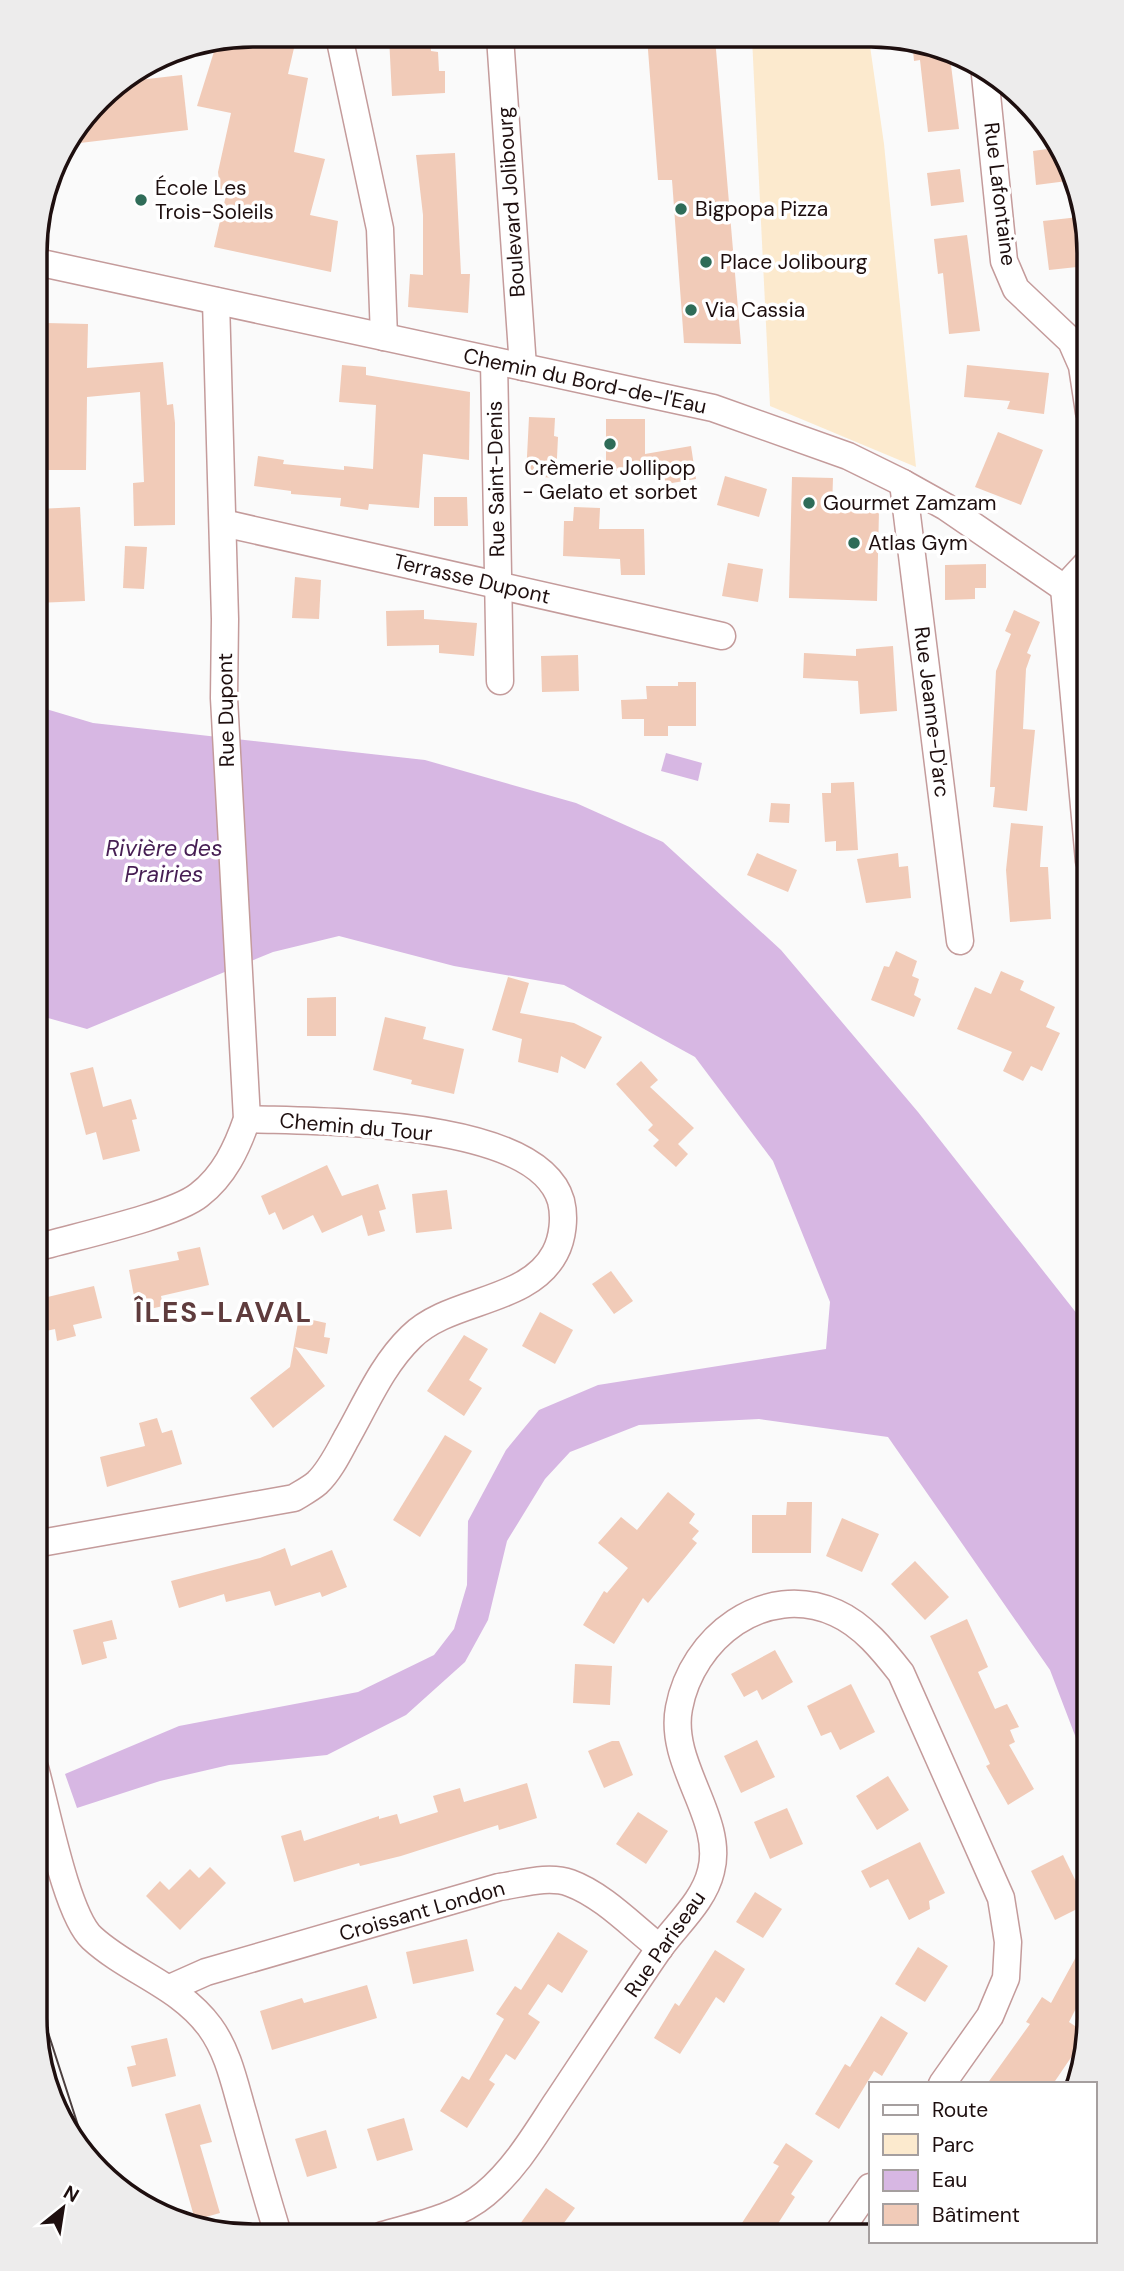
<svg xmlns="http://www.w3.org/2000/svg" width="1124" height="2271" font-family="'DM Sans',sans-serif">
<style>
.green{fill:#fceace}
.water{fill:#d7b7e3}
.building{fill:#f1cbb8}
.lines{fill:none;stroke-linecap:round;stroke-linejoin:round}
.minor-casing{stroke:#c49b9b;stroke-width:29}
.minor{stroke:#fff;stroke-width:26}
.tram{stroke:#4b3f3f;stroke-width:2}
.poi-dot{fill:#2f6c58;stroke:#fff;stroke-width:2.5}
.labels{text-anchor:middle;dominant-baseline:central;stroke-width:7;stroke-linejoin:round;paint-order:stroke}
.poi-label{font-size:21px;fill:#1e0f0f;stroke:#fff;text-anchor:start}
.street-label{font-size:21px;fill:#1e0f0f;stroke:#fff}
.water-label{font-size:23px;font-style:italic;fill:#461e53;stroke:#fff}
.district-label{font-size:28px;font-weight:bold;letter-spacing:2px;fill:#5f3c3d;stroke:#fff}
.rim{fill:none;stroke:#1e0f0f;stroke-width:3.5}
</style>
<rect width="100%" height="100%" fill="#fafafa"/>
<polygon class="green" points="752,38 869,39 884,144 916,467 770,406"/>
<g class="water">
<polygon points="36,706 93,723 425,760 576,803 663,842 781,950 918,1112 1089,1329 1089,1772 1050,1670 888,1437 759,1419 639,1425 570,1452 545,1479 507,1541 488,1620 465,1662 406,1715 327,1755 229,1765 160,1781 77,1808 65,1774 179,1726 358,1692 434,1655 454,1629 467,1585 468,1521 506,1450 539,1410 598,1385 826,1349 830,1302 773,1161 695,1057 564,985 454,966 339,936 273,952 87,1029 48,1018 36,1009"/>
<polygon points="666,753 702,763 698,781 661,771"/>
</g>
<g class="building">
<polygon points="253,35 297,35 288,74 308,78 294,152 325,159 310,215 338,221 331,272 214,247 227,191 220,189 218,172 231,113 197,106 217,42"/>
<polygon points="430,36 431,51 438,52 439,71 445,71 445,93 392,96 389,37"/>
<polygon points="647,37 715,38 741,344 684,343 672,180 658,180"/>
<polygon points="912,39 950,57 959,129 928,132 920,60 914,61"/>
<polygon points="182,75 188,130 80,143 78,130 109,89 121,82"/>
<polygon points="1054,148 1075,180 1036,185 1033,151"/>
<polygon points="455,153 461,274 470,274 468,313 408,307 410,274 423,275 423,215 416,155"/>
<polygon points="960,169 964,202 931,206 927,173"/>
<polygon points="1079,217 1083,252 1076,253 1077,267 1049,270 1043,221"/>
<polygon points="967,235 980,331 949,334 943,273 938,274 934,239"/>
<polygon points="46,323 88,324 87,368 163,362 167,405 173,404 175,423 175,525 134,526 133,483 144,482 140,392 87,397 86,470 45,470"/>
<polygon points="342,365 366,367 366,375 470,392 469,460 423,454 419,508 369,504 368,510 340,506 341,498 291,494 291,491 254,486 258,456 284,460 283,464 344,470 344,466 373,469 376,405 339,402"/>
<polygon points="967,365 1049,373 1044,414 1007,409 1010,401 964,397"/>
<polygon points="529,417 555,418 554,436 558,437 556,478 526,476"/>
<polygon points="606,419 645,419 645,454 691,446 696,479 666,484 663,471 606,471"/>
<polygon points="998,432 1043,450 1021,505 975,487"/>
<polygon points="725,476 767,489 759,517 717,505"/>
<polygon points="792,477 833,478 832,508 879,510 877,601 789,598"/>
<polygon points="434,497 467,497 468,526 434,526"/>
<polygon points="80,507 85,601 36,603 37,509"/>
<polygon points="574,507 600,508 599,529 644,529 645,575 621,575 620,559 563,556 564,521 573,521"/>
<polygon points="125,546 147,547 144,589 123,588"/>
<polygon points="728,563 763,569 758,602 722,596"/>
<polygon points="986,564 986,588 975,588 975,599 945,600 945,565"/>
<polygon points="295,577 321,580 319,619 292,618"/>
<polygon points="424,610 424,619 477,623 474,656 439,653 439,645 387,646 386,611"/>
<polygon points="1014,610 1040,622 1027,653 1031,655 1026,669 1023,729 1035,730 1027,811 993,807 995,787 990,787 996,671 1011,634 1005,631"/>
<polygon points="893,646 897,711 860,714 858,681 803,678 804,653 856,656 856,649"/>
<polygon points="578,655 579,691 542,692 541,656"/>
<polygon points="678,682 696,682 696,726 668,726 668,736 644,736 644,719 622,719 621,700 647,699 646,686 678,686"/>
<polygon points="854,782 858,850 836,851 836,841 825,842 822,793 831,793 831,783"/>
<polygon points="771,803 790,804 789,823 769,822"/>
<polygon points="1011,823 1043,826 1040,867 1048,867 1051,919 1010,922 1006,870"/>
<polygon points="757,853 797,870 788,892 747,875"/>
<polygon points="898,853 899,867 908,866 911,898 866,903 857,859"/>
<polygon points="896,951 917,961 912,976 919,979 914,995 921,999 914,1017 871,1000 884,966 889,967"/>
<polygon points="1001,971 1024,981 1020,990 1055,1007 1046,1027 1060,1033 1042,1071 1031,1066 1023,1081 1003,1071 1012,1052 957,1029 975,987 991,994"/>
<polygon points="508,977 529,983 520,1013 574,1023 602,1037 585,1069 561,1056 558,1073 518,1062 522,1039 492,1030"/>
<polygon points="336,997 336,1036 307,1036 307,998"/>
<polygon points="385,1017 426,1027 423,1039 464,1049 454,1094 411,1084 412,1080 373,1070"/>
<polygon points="641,1061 658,1080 650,1087 694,1128 678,1144 688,1154 676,1167 653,1146 659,1140 648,1130 653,1125 616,1084"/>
<polygon points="93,1067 103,1107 131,1099 137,1119 132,1120 140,1151 103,1160 96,1132 86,1135 70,1073"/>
<polygon points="327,1165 342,1196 378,1184 386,1209 379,1211 385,1231 368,1236 362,1215 322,1233 313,1215 283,1230 275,1212 269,1215 261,1196"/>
<polygon points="447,1190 452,1229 416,1233 412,1194"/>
<polygon points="200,1247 209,1285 161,1296 163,1306 137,1312 129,1270 179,1260 177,1252"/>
<polygon points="611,1271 633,1301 614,1314 592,1284"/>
<polygon points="94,1286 102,1318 73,1325 76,1336 57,1341 55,1329 46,1331 39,1299"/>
<polygon points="540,1312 573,1330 555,1364 522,1346"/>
<polygon points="299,1317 326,1323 324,1337 330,1338 327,1354 295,1347 325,1386 273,1428 250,1398 290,1367"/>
<polygon points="464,1335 488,1349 469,1380 482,1388 464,1416 427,1391"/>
<polygon points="157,1418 162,1433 172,1430 182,1464 107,1487 100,1457 145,1446 139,1423"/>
<polygon points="445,1435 472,1451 420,1537 393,1520"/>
<polygon points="668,1492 695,1514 689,1523 699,1531 692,1539 697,1543 648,1603 643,1598 614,1644 583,1625 604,1591 607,1593 628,1568 598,1543 621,1517 637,1530"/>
<polygon points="787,1502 812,1502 811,1553 752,1553 752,1515 786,1515"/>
<polygon points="842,1518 879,1534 862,1572 826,1556"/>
<polygon points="285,1548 291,1566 332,1550 347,1587 322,1597 320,1592 275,1606 270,1591 226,1602 224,1594 179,1608 171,1581 260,1558"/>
<polygon points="915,1561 949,1597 925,1620 891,1584"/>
<polygon points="967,1619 988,1667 978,1672 995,1709 1007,1704 1019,1727 1010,1730 1015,1742 1009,1745 1034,1789 1008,1805 986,1766 990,1764 930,1636"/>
<polygon points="112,1620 117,1639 103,1642 107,1658 82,1665 73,1630"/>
<polygon points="775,1650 793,1682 762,1700 757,1690 744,1697 731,1674"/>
<polygon points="575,1664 612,1666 610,1705 573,1703"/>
<polygon points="851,1684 875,1732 840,1750 831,1732 821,1736 807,1706"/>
<polygon points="757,1740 775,1777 741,1793 724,1756"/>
<polygon points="612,1741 619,1741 633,1775 604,1788 588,1751"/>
<polygon points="888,1776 909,1810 877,1830 856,1796"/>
<polygon points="527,1783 537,1818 499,1830 498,1825 401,1856 360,1866 359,1863 294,1882 281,1836 301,1830 304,1841 379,1816 379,1819 397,1814 400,1824 438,1812 433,1796 460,1788 464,1802"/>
<polygon points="787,1808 803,1844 770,1859 754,1822"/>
<polygon points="638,1812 668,1831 646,1864 616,1844"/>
<polygon points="920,1842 945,1893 929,1901 930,1909 909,1920 888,1879 870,1888 861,1871"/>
<polygon points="1063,1855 1087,1904 1055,1920 1031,1871"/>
<polygon points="210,1867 226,1883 180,1930 146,1896 160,1881 169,1890 190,1869 199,1878"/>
<polygon points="755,1892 782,1909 763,1938 736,1922"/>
<polygon points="558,1932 588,1951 562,1993 548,1984 528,2014 540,2022 515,2060 506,2054 489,2080 495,2084 467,2128 440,2111 462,2076 469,2080 504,2019 496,2014 515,1986 521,1990"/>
<polygon points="1089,1933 1089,1983 1069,2022 1087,2034 1053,2084 987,2084 1030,2024 1026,2022 1042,1997 1051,2003"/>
<polygon points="467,1939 474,1971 413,1984 406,1952"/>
<polygon points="918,1947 948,1966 925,2002 895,1984"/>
<polygon points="715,1950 745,1969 724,2003 716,1997 680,2054 654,2038 675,2003 679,2006"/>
<polygon points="367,1985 377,2018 272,2050 260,2011 302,1998 304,2003"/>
<polygon points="881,2016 908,2033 882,2076 874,2071 839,2129 815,2114 845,2064 850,2067"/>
<polygon points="167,2038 176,2076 132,2087 127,2067 136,2065 131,2046"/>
<polygon points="200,2104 212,2142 200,2145 220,2213 195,2220 165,2114"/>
<polygon points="404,2118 413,2150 377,2161 367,2129"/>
<polygon points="326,2130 337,2168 307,2177 295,2139"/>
<polygon points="786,2143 813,2161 791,2194 795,2197 770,2236 754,2236 740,2226 779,2166 773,2163"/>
<polygon points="546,2188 575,2208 555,2235 535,2235 520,2224"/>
</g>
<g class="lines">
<g class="minor-casing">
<g id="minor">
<polyline points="339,36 380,229 384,337"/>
<polyline points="500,37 523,367"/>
<polyline points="985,75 1004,261 1016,289 1071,341 1082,366 1089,412"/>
<polyline points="37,262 713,408 848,456 903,483 946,507 1064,588 1089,611"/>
<polyline points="494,361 500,681"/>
<polyline points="903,483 960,941"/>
<polyline points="223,523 722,636"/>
<polyline points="1089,861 1064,588 1089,561"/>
<path d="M36,1248C73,1237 173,1216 199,1195C224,1176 237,1148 247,1119L224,698L225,619L216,301"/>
<path d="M35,1544L294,1498C302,1493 310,1489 317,1483C329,1472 338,1454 346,1439C366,1404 382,1365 411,1337C450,1298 528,1304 555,1253C563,1238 565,1217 561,1201C537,1118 318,1122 247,1119"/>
<path d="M35,1768C46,1806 66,1914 92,1938C129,1972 179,1985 210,2027C229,2053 235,2086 244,2116C255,2156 266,2195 278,2234"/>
<path d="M170,1988L206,1972L499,1887C521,1884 548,1875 570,1883C603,1895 633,1927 660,1948"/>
<path d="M383,2235C418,2225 456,2218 485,2194C515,2169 535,2135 556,2103C590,2052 624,2000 659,1949C677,1924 704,1901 711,1871C725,1818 668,1765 679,1708C692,1638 764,1581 836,1613C863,1625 883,1650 901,1673L1001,1898L1008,1942L1006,1978L990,2016L942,2084"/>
<polyline points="836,2236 870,2187"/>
</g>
</g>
<use href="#minor" class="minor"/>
<polyline class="tram" points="35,1992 84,2144"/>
</g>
<g class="poi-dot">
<circle cx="141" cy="200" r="7"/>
<circle cx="681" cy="209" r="7"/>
<circle cx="706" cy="262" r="7"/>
<circle cx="691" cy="310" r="7"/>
<circle cx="610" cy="444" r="7"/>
<circle cx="809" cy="503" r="7"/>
<circle cx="854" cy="543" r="7"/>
</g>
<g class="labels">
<g class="poi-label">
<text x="155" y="188">École Les<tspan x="155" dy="24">Trois-Soleils</tspan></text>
<text x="695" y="209">Bigpopa Pizza</text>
<text x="720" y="262">Place Jolibourg</text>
<text x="705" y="310">Via Cassia</text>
<text x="610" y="468" text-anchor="middle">Crèmerie Jollipop<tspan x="610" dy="24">- Gelato et sorbet</tspan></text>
<text x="823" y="503">Gourmet Zamzam</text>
<text x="868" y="543">Atlas Gym</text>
</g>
<g class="street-label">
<text transform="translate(1000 194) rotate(83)">Rue Lafontaine</text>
<text transform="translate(511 202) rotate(-94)">Boulevard Jolibourg</text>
<text transform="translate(585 381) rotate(12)">Chemin du Bord-de-l'Eau</text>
<text transform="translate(496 479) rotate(-91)">Rue Saint-Denis</text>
<text transform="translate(472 579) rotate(13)">Terrasse Dupont</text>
<text transform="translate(226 710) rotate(-91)">Rue Dupont</text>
<text transform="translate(932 712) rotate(83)">Rue Jeanne-D'arc</text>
<text transform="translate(356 1127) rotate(5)">Chemin du Tour</text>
<text transform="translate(422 1911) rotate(-16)">Croissant London</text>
<text transform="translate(665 1944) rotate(-55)">Rue Pariseau</text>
</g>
<g class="water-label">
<text x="164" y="848">Rivière des<tspan x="164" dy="26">Prairies</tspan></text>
</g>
<g class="district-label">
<text x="224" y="1312">ÎLES-LAVAL</text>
</g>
</g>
<path d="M0 0H1124V2271H0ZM253 47H871A206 206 0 0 1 1077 253V2018A206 206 0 0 1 871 2224H253A206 206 0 0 1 47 2018V253A206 206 0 0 1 253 47Z" fill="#edecec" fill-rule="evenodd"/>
<path class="rim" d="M253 47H871A206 206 0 0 1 1077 253V2018A206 206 0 0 1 871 2224H253A206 206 0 0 1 47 2018V253A206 206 0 0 1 253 47Z"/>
<rect x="869" y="2082" width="228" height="161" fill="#ffffff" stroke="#a59f9f" stroke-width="2"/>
<rect x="883" y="2105" width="35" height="10" fill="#ffffff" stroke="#a59f9f" stroke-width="2"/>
<text x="932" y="2117" font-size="21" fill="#1e0f0f">Route</text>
<rect x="883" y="2134" width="35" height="21" fill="#fceace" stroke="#a59f9f" stroke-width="2"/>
<text x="932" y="2152" font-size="21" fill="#1e0f0f">Parc</text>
<rect x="883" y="2170" width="35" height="21" fill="#d7b7e3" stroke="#a59f9f" stroke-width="2"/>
<text x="932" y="2187" font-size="21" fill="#1e0f0f">Eau</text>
<rect x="883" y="2204" width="35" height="21" fill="#f1cbb8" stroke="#a59f9f" stroke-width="2"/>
<text x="932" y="2222" font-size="21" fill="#1e0f0f">Bâtiment</text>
<g transform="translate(63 2208) rotate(30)" stroke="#ffffff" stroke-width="5" paint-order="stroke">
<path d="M0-5L12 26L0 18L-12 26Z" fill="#1e0f0f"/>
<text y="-10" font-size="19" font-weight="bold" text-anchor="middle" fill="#1e0f0f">N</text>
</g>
</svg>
